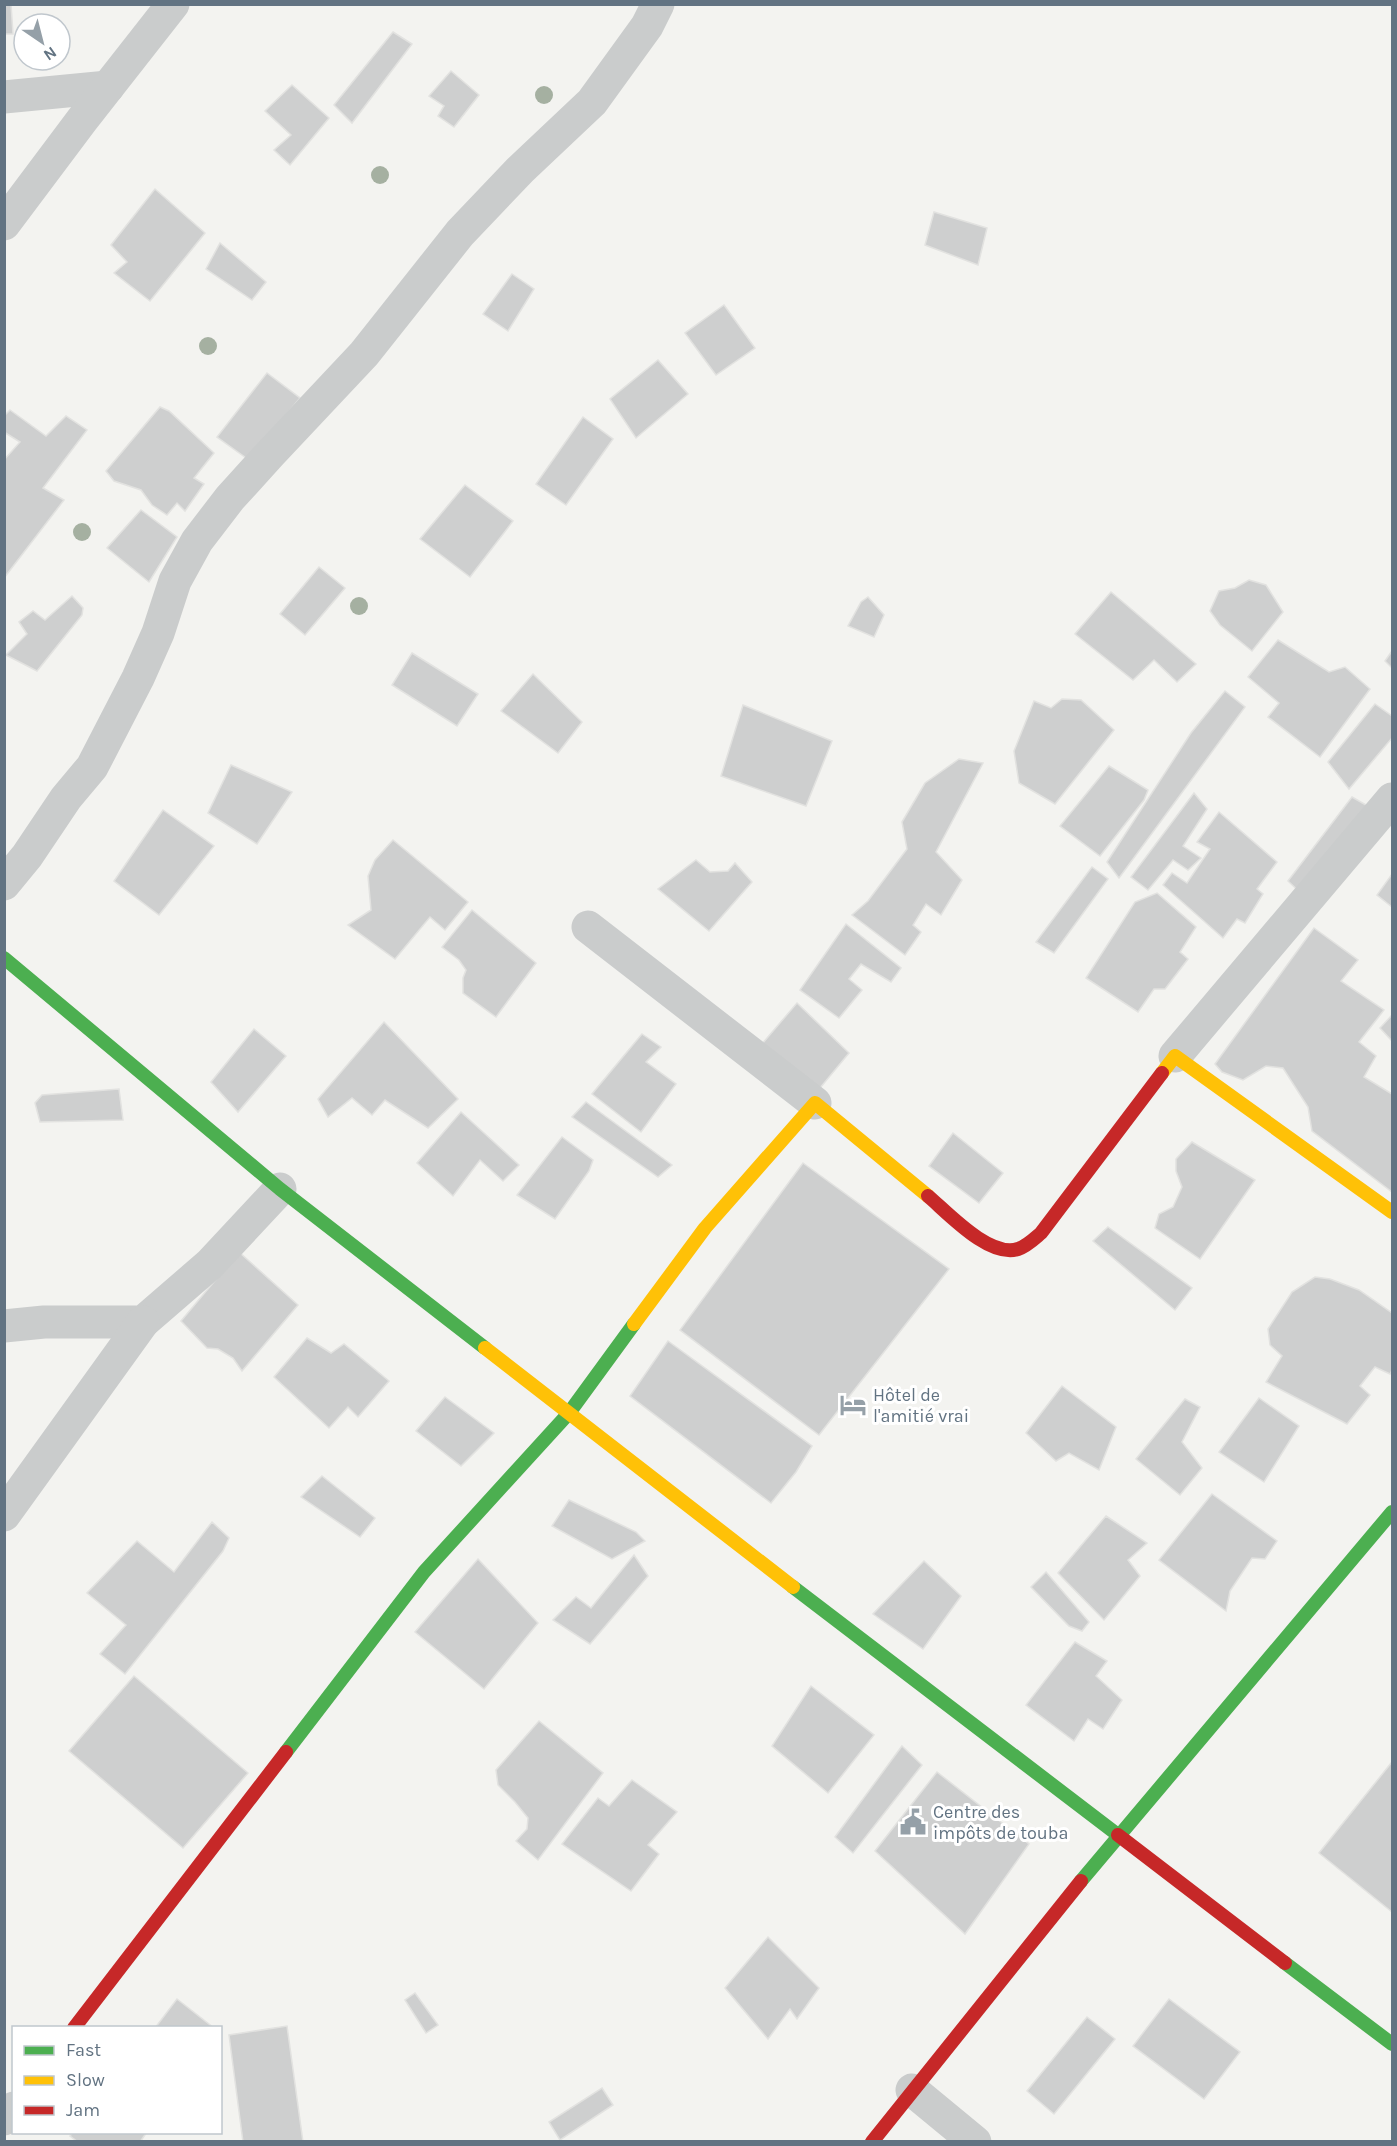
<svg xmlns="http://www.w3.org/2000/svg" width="1397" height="2146" font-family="Karla,sans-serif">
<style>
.building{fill:#cecfcf;stroke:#e2e2e0;stroke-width:1.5}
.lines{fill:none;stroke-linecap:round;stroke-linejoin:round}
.street{stroke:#cacccc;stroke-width:33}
.fast{stroke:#4caf50;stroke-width:14}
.slow{stroke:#ffc107;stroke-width:14}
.jam{stroke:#c62828;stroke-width:14}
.tree{fill:#a5b0a1}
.labels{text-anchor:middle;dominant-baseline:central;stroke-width:6;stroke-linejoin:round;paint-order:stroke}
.poi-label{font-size:18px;fill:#627382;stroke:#fff;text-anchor:start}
</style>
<rect width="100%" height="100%" fill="#f3f3f0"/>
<g class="building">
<polygon points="4,4 11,4 13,34 4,34"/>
<polygon points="393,32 412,44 352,123 334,105"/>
<polygon points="451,71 479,95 454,127 438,116 444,106 429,96"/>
<polygon points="292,85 329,118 290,165 274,150 291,135 265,111"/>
<polygon points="155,189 205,233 150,301 114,273 127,262 111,245"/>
<polygon points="934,212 987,228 978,265 925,245"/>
<polygon points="220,243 266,282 252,300 206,269"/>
<polygon points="512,274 534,289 508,331 483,314"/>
<polygon points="724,305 755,348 716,375 685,333"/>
<polygon points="658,360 688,394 636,438 610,399"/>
<polygon points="267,373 300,398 249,460 217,437"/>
<polygon points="160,407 169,411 214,453 194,478 204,484 185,511 177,503 167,515 152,505 141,490 114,481 106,471"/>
<polygon points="10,410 46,436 66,416 87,430 43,488 64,500 4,578 4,460 20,442 4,432 4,416"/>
<polygon points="583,417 613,439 566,505 536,484"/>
<polygon points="465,485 513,521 470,577 420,539"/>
<polygon points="141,510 177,537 149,582 107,548"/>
<polygon points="319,567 345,588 305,635 280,614"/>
<polygon points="1249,580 1266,585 1283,612 1252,651 1220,625 1210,611 1219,591 1235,588"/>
<polygon points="1111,592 1196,664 1177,682 1154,660 1133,680 1075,634"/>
<polygon points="72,596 83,608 82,615 37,671 6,655 27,634 19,622 33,611 45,620"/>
<polygon points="868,597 884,615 874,637 848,626 861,602"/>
<polygon points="1278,640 1329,672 1345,667 1370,689 1320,757 1268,717 1279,703 1248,677"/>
<polygon points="1392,651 1392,668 1385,661"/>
<polygon points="412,653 478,694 457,726 392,685"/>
<polygon points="533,674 582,722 558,753 501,711"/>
<polygon points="1225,691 1245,707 1119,878 1107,862 1191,733"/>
<polygon points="1062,699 1081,700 1114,730 1055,804 1019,783 1014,751 1034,701 1051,708"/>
<polygon points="1375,704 1392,716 1392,738 1349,789 1328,762"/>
<polygon points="743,705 832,741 806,806 721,776"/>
<polygon points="959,759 983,763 936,852 962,880 941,915 926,904 913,925 921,932 905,955 852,915 868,901 907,849 902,822 925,783"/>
<polygon points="231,765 292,792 257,844 208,813"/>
<polygon points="1109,766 1148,790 1144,800 1100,856 1060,826"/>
<polygon points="1194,793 1207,809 1183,846 1201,858 1188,870 1173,860 1148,890 1131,877"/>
<polygon points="1352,797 1373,809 1305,897 1288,881"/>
<polygon points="163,810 214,846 159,915 114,881"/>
<polygon points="1219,812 1277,862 1257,889 1263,894 1245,923 1237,919 1223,938 1163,885 1172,873 1187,883 1210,849 1197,842"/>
<polygon points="393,840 468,902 445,930 430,917 395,959 348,925 371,910 368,876 375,860"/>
<polygon points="696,860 710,872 728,871 735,863 752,882 709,931 658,889"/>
<polygon points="1092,867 1108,879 1054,953 1036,942"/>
<polygon points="1392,874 1392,907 1377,895"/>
<polygon points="1157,893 1196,927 1180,952 1188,959 1165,989 1154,989 1138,1012 1086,978 1135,902"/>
<polygon points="472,910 536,963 496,1017 463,993 463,978 466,970 459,960 442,947"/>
<polygon points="846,924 901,968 891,982 861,964 849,979 862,990 839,1018 800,990"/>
<polygon points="1314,928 1358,960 1341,981 1384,1010 1359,1042 1376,1056 1364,1077 1392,1094 1392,1192 1312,1131 1308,1107 1283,1068 1266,1066 1243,1080 1222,1072 1215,1064"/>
<polygon points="797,1003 849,1053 820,1088 762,1044"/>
<polygon points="1392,1015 1392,1041 1380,1028"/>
<polygon points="384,1022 458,1099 428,1128 385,1100 372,1115 352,1098 328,1117 318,1099"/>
<polygon points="254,1029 286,1056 238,1112 211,1082"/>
<polygon points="642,1034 661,1047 646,1062 676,1084 641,1132 592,1094"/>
<polygon points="119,1089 123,1120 40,1122 35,1103 42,1095"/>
<polygon points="586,1102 672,1165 658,1177 572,1117"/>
<polygon points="461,1112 519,1165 503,1181 480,1160 453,1196 417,1163"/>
<polygon points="953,1133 1003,1173 979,1203 929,1166"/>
<polygon points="562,1137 593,1160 589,1171 555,1219 517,1195"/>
<polygon points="1192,1142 1255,1180 1200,1259 1155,1228 1159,1214 1173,1207 1182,1187 1176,1171 1176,1159"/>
<polygon points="803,1163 949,1269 819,1435 680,1330"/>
<polygon points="1108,1227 1192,1288 1175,1310 1093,1241"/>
<polygon points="239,1252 298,1305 242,1371 233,1358 218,1349 207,1348 181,1321"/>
<polygon points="1315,1277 1330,1279 1359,1290 1392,1313 1392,1370 1390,1374 1375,1367 1360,1386 1370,1395 1347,1424 1266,1382 1282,1356 1270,1345 1268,1329 1292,1292"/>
<polygon points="307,1338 331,1353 344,1344 389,1381 358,1417 348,1407 329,1428 274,1377"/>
<polygon points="668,1341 812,1446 796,1472 771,1503 630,1396"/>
<polygon points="1062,1386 1116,1427 1099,1470 1069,1453 1056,1461 1026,1433"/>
<polygon points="445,1397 494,1433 461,1466 416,1431"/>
<polygon points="1259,1398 1299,1426 1264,1482 1219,1452"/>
<polygon points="1185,1399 1200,1407 1182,1442 1202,1468 1180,1495 1136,1459"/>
<polygon points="322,1476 375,1518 360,1537 301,1497"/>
<polygon points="1212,1494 1277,1541 1265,1559 1252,1558 1230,1591 1226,1611 1159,1560"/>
<polygon points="569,1500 636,1532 645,1541 612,1559 552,1526"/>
<polygon points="1106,1516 1147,1543 1128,1560 1140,1576 1104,1620 1058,1573"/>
<polygon points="212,1522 229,1538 223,1551 125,1674 100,1654 126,1625 87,1593 137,1541 174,1572"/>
<polygon points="634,1555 648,1576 590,1644 553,1620 576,1597 591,1608"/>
<polygon points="478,1559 538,1623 484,1689 415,1632"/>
<polygon points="924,1561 961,1596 923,1649 873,1614"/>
<polygon points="1046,1572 1089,1622 1082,1631 1069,1626 1031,1587"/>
<polygon points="1075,1642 1107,1661 1096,1676 1122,1700 1103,1729 1088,1719 1074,1741 1026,1705"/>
<polygon points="134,1676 248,1773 183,1848 69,1751"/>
<polygon points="811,1686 874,1735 828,1793 772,1746"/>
<polygon points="539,1721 603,1773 538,1860 516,1841 527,1829 528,1818 515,1802 498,1785 496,1770"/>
<polygon points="902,1746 922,1765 853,1853 835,1837"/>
<polygon points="1392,1762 1392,1912 1319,1853"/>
<polygon points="937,1772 1029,1844 965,1934 875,1851"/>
<polygon points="632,1780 677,1812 648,1845 659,1854 631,1891 562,1844 598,1798 609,1806"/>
<polygon points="768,1937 819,1988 797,2019 790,2009 768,2039 725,1988"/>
<polygon points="415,1993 438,2025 426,2033 405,2000"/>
<polygon points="177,1999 214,2028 155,2028"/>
<polygon points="1169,1999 1240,2052 1204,2099 1133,2046"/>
<polygon points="1087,2017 1115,2039 1054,2114 1027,2091"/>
<polygon points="287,2026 303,2142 243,2142 229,2035"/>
<polygon points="602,2088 613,2105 560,2140 549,2122"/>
<polygon points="73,2132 147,2132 140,2142 78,2142 70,2136"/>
</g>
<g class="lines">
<g class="street">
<polyline points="4,97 108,87"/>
<polyline points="4,224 82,120 173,4"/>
<polyline points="4,884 27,856 66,798 92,767 138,678 158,633 175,581 197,541 230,498 270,454 364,354 460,233 520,170 592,102 647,26 658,4"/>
<polyline points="588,927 815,1103"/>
<polyline points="1175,1056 1392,799"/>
<polyline points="4,1326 44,1322 143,1322 210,1264 280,1189"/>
<polyline points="4,1515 143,1322"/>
<polyline points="912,2090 975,2142"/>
<polyline points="4,2119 14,2108"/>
</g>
<g class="fast">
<polyline points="4,958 280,1189 485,1348"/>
<polyline points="793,1587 1118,1835"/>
<polyline points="286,1752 424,1572 569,1413 634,1324"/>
<polyline points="1081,1881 1392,1512"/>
<polyline points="1285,1963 1392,2044"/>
</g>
<g class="slow">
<polyline points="1162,1073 1175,1056 1392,1212"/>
<polyline points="634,1324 705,1228 815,1103 928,1196"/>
<polyline points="485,1348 793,1587"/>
</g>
<g class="jam">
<path d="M928,1196C948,1213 989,1258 1018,1249C1027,1246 1034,1239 1041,1233L1162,1073"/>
<polyline points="1118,1835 1285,1963"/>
<polyline points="74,2028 286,1752"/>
<polyline points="872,2142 1081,1881"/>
</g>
</g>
<g class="tree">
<circle cx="544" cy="95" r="9"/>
<circle cx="380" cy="175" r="9"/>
<circle cx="208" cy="346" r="9"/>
<circle cx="82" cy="532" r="9"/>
<circle cx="359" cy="606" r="9"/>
</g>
<defs>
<g id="hotel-bare" transform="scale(2.07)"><path d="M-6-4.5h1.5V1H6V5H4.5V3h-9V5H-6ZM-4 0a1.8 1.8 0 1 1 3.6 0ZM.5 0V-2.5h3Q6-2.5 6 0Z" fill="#95a0a8" stroke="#fff" stroke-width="2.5" paint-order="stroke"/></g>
<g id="civic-bare" transform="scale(2.07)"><path d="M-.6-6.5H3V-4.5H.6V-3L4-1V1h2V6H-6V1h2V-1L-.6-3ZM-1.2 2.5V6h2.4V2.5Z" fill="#95a0a8" stroke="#fff" stroke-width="2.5" paint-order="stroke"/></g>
</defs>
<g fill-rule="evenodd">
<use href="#hotel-bare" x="853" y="1405"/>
<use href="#civic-bare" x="913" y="1822"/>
</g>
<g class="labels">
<g class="poi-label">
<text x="873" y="1395">Hôtel de<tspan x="873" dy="21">l'amitié vrai</tspan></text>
<text x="933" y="1812">Centre des<tspan x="933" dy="21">impôts de touba</tspan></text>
</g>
</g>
<rect width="1397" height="2146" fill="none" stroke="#627382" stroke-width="12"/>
<rect x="12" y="2026" width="210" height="108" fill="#ffffff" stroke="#c0c7cd" stroke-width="1.5"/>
<rect x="24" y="2046" width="30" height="9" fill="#4caf50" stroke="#c0c7cd" stroke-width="1.5"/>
<text x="66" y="2056" font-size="18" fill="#627382">Fast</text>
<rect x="24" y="2076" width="30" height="9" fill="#ffc107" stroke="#c0c7cd" stroke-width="1.5"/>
<text x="66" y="2086" font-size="18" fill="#627382">Slow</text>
<rect x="24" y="2106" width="30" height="9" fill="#c62828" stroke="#c0c7cd" stroke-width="1.5"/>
<text x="66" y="2116" font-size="18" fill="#627382">Jam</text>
<g transform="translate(42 42) rotate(145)"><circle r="28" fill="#ffffff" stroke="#c0c7cd" stroke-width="1.5"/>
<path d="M0-4.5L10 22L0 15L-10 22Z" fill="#95a0a8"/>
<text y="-9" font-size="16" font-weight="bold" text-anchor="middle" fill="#627382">N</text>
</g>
</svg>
